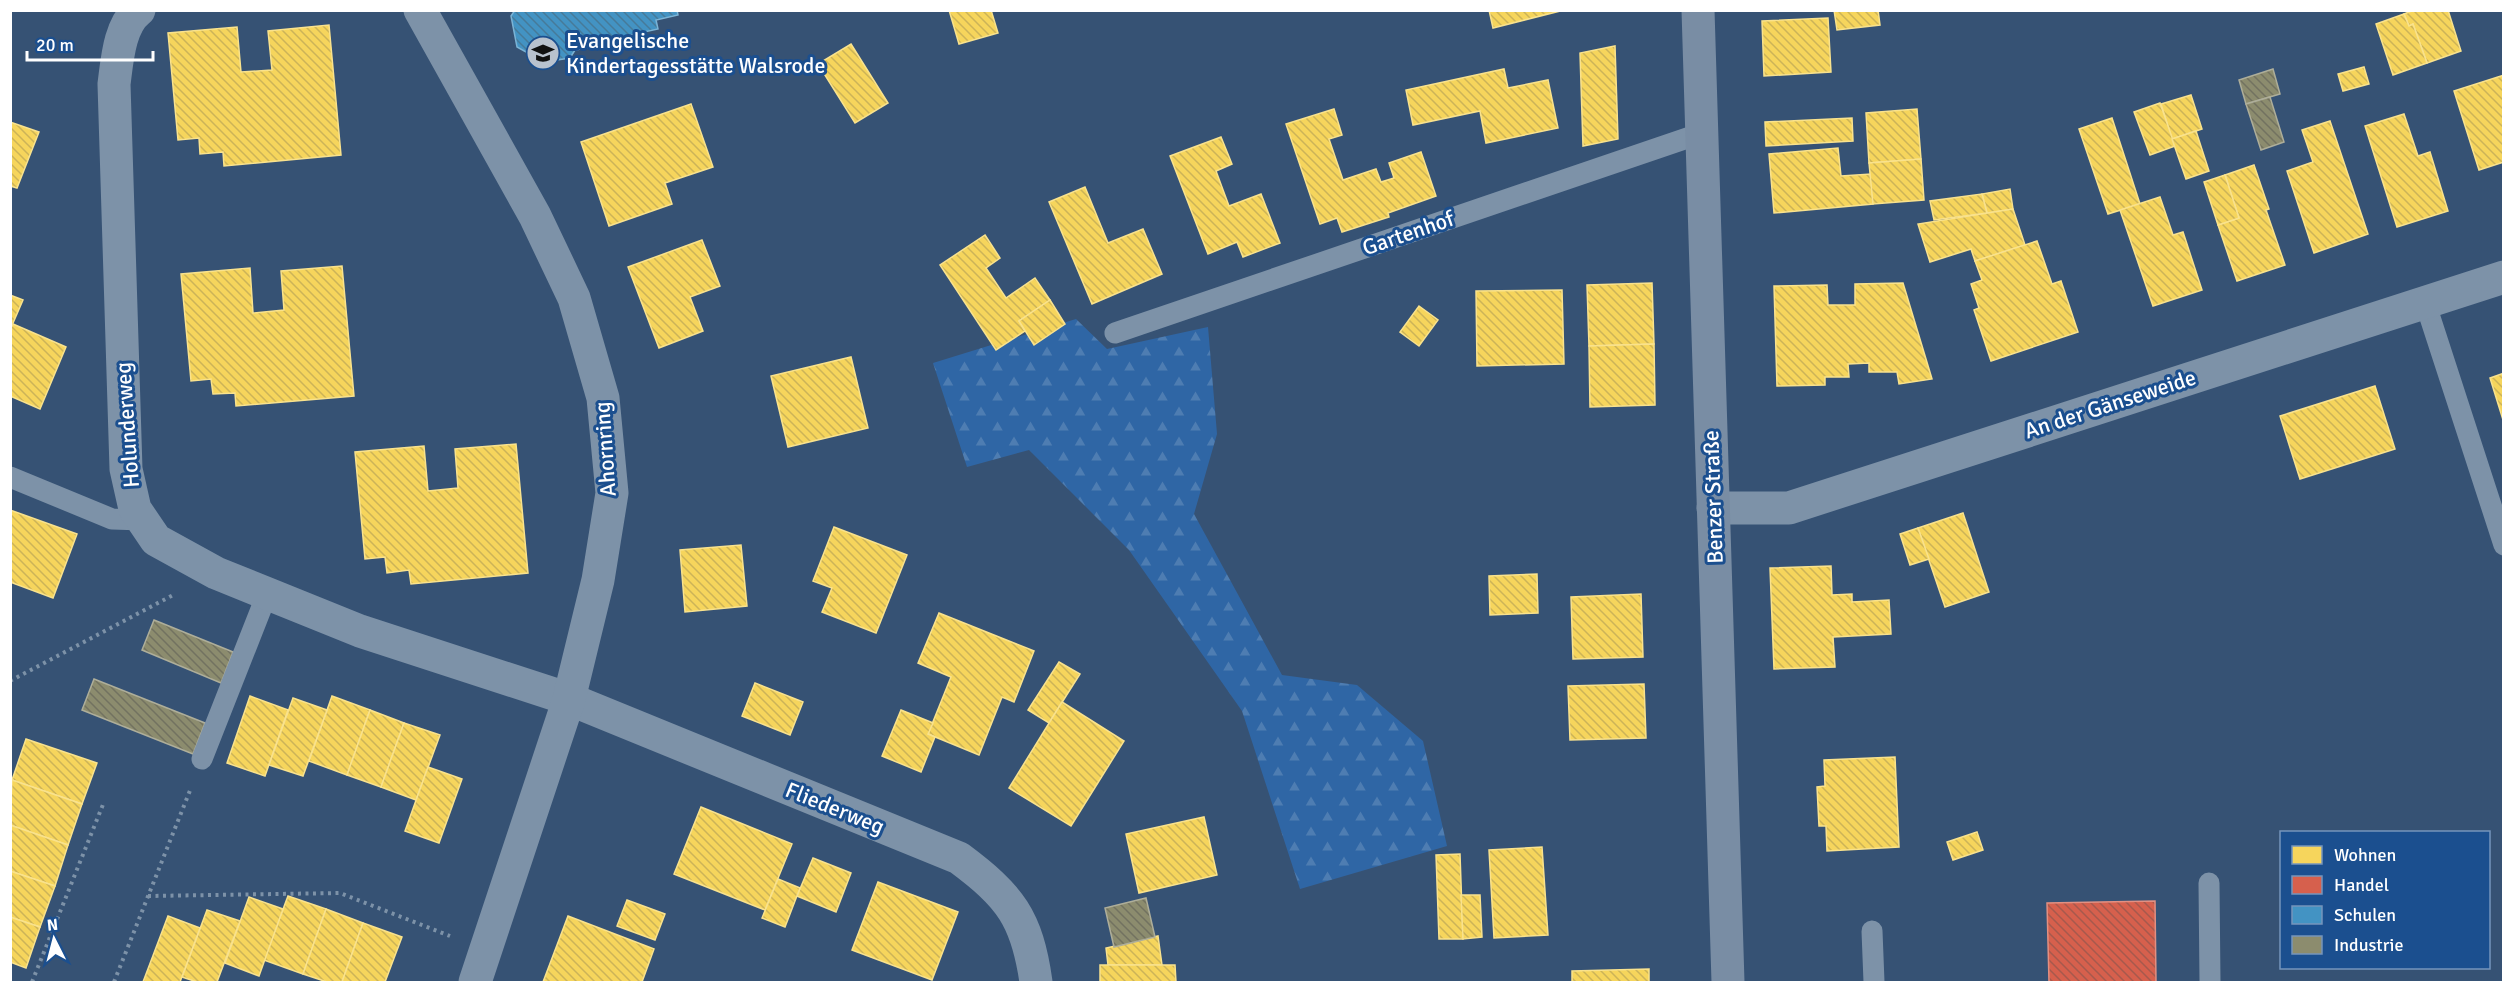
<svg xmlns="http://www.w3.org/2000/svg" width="2514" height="993" font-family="Signika,sans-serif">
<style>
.forest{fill:url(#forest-firs)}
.homes{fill:url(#homes-back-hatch);stroke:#f9e28d;stroke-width:1.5}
.shops{fill:url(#shops-back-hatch);stroke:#e29082;stroke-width:1.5}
.schools{fill:url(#schools-back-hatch);stroke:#7bb3d5;stroke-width:1.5}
.industry{fill:url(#industry-back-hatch);stroke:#aeae9a;stroke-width:1.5}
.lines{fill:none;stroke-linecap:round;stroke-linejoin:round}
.path{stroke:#7d92a8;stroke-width:4;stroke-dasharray:3 4.5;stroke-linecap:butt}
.lane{stroke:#7d92a8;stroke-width:21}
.street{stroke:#7d92a8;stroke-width:33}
.secondary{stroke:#798da4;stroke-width:33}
.labels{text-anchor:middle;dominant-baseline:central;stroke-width:6;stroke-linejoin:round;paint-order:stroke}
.poi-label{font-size:22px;fill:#fff;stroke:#1b4f8f;text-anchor:start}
.street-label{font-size:22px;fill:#fff;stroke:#1b4f8f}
</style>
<defs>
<pattern id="forest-firs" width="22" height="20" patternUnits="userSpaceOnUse" patternTransform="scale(1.5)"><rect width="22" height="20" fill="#2f66a5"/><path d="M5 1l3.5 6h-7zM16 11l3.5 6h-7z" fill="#4e7db2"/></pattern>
<pattern id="homes-back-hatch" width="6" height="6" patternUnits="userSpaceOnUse" patternTransform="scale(1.5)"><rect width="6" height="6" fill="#f6d55c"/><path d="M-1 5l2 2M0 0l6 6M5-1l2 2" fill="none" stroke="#ccb358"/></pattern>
<pattern id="shops-back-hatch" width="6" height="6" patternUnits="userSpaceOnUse" patternTransform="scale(1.5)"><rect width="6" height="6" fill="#d6604d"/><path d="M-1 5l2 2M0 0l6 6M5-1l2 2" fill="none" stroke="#a6594d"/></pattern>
<pattern id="schools-back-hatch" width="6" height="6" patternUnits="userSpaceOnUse" patternTransform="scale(1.5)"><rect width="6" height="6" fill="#4393c3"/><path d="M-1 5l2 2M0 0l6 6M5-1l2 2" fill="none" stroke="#467a99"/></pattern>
<pattern id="industry-back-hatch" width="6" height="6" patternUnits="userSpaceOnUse" patternTransform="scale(1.5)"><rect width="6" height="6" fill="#8c8c6e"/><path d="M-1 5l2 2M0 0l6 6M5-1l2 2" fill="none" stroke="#727260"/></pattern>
</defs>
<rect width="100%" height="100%" fill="#365274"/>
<polygon class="forest" points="1076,319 1107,349 1208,327 1217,434 1194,514 1282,675 1357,685 1423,741 1447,846 1300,889 1242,711 1129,550 1029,450 967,467 933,363"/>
<g class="homes">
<polygon points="949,10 991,10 998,33 959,44"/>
<polygon points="1489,10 1559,10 1560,11 1493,28"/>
<polygon points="1834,10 1878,10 1880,25 1837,30"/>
<polygon points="2414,10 2448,10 2461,51 2427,63 2413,24 2409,26 2404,14"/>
<polygon points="2404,14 2409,26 2413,24 2427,63 2393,75 2376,24"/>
<polygon points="1828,18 1831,72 1764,76 1762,21"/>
<polygon points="329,25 341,155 224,166 223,152 200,154 199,138 178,140 168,33 237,27 241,72 272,70 268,31"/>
<polygon points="851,44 888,103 855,123 818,64"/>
<polygon points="1615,46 1618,139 1583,146 1580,53"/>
<polygon points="2364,67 2369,84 2343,91 2338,74"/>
<polygon points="1504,69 1508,88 1548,80 1558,128 1486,143 1480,111 1413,125 1406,90"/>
<polygon points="2504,75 2504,162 2479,170 2454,91"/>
<polygon points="2191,95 2202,129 2172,139 2161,104"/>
<polygon points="2160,103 2175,146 2150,155 2134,112"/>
<polygon points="691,104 713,167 665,183 672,204 609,226 581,142"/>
<polygon points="1334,109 1342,135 1329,139 1343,180 1376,169 1381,182 1394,178 1389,163 1421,152 1436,196 1388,213 1389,217 1342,232 1337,218 1320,224 1286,124"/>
<polygon points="1917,109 1921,159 1869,163 1866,113"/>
<polygon points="2404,114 2418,156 2430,152 2448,211 2397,227 2365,126"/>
<polygon points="1852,118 1853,141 1766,146 1765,122"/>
<polygon points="2112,118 2140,204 2108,214 2079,129"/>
<polygon points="2330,121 2368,234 2314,253 2287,171 2313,162 2302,130"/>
<polygon points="10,122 39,132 17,188 10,186"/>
<polygon points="2196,131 2209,171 2186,179 2172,139"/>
<polygon points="1221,137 1232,164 1216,171 1229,206 1261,194 1280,243 1243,257 1237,242 1208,254 1170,156"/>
<polygon points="1838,148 1841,176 1871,174 1873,204 1774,213 1769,154"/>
<polygon points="1921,159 1924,200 1873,204 1869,163"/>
<polygon points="2254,165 2269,209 2266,210 2285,265 2237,281 2218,225 2239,218 2225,175"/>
<polygon points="2225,175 2239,218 2218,225 2204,182"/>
<polygon points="1085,187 1108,243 1143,229 1162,274 1092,304 1049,202"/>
<polygon points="2010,189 2013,209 1987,213 1982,194"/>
<polygon points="1982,194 1987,213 1934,220 1930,201"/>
<polygon points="2160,197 2173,235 2183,232 2202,290 2153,306 2120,210"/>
<polygon points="2013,209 2025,245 1975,261 1971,249 1930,262 1918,224"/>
<polygon points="985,235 1000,258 986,268 1006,298 1035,278 1050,300 1019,321 1025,331 996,350 940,265"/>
<polygon points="702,240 720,286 690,297 703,331 659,348 628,267"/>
<polygon points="2037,241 2052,284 2061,281 2078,332 1991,361 1974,310 1979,308 1971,284 1982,280 1975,261"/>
<polygon points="342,266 354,396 236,406 235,393 213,394 211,379 191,381 181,274 250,268 253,313 284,310 281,271"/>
<polygon points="1652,283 1654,344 1589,346 1587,285"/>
<polygon points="1903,283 1932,379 1899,384 1897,372 1869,372 1869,363 1848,364 1849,377 1825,377 1825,385 1777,386 1774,286 1827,285 1828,305 1855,305 1855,284"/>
<polygon points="1562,290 1564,364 1477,366 1476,291"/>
<polygon points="10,295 23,300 10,330"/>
<polygon points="1050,300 1065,324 1034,345 1019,321"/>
<polygon points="1419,306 1438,320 1419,346 1400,332"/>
<polygon points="13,324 66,347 40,409 10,396 10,330"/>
<polygon points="1654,344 1655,405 1590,407 1589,346"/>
<polygon points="851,357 868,428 788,447 771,376"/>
<polygon points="2504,373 2504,423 2490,378"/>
<polygon points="2375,386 2395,449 2300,479 2280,416"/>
<polygon points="516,444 528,573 411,584 409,570 387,573 385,557 365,559 355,452 424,446 428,491 458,488 455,449"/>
<polygon points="10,510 77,534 53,598 10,582"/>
<polygon points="1963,513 1989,592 1945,607 1918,528"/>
<polygon points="834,527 907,555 876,633 822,612 832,588 813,581"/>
<polygon points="1918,528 1929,559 1910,565 1900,534"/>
<polygon points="741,545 747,606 685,612 680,550"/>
<polygon points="1831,566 1832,595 1852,594 1852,602 1889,600 1891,634 1833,637 1835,667 1774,669 1770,568"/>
<polygon points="1537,574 1538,613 1490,615 1489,576"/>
<polygon points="1641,594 1643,657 1573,659 1571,597"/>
<polygon points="939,613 1034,651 1014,702 1002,697 979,755 928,734 951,677 918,663"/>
<polygon points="1059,662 1080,674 1049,723 1028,710"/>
<polygon points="755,683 803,702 790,735 742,716"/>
<polygon points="1644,684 1646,738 1570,740 1568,686"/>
<polygon points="250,696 288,710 265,776 227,763"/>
<polygon points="332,696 370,710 347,775 309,761"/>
<polygon points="293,698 327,710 303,776 269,765"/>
<polygon points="1062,702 1124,741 1071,826 1009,788"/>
<polygon points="370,710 404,723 381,787 347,775"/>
<polygon points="901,710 933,723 928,734 935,737 921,772 882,756"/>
<polygon points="404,723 440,735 416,800 381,787"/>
<polygon points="26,739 97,763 82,804 12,780"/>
<polygon points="1895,757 1899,847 1827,851 1826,826 1819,826 1817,787 1825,786 1824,760"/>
<polygon points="428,767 462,779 439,843 405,831"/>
<polygon points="12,780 82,804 68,845 10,825"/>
<polygon points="701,807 792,844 765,910 674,874"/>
<polygon points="1204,817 1217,875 1139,893 1126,834"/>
<polygon points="10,825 68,845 55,886 10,871"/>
<polygon points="1977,832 1983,850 1953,860 1947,842"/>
<polygon points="1542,847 1548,935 1494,938 1489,850"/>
<polygon points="1460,854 1463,939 1439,939 1436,855"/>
<polygon points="813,858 851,873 836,912 797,896"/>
<polygon points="10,871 55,886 40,927 10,917"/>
<polygon points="778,879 800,888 785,927 762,918"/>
<polygon points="878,882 958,912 932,980 852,950"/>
<polygon points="1461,895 1480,895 1482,937 1463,939"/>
<polygon points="288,896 326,909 303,974 264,960"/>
<polygon points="249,897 283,909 259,976 225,963"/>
<polygon points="627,900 665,914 655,940 617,926"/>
<polygon points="326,909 363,923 342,982 327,982 303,974"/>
<polygon points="207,910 240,921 217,982 197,982 182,977"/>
<polygon points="168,916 200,928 180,982 143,982"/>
<polygon points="568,916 654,949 642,982 543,982"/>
<polygon points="10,917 40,927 26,968 10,962"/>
<polygon points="363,923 402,937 385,982 342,982"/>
<polygon points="1158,936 1162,965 1108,965 1106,948"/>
<polygon points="1100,965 1175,965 1176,982 1100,982"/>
<polygon points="1649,969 1649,982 1572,982 1572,971"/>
</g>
<polygon class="shops" points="2155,901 2156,982 2049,982 2047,903"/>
<polygon class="schools" points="515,10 677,10 678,15 656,20 658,29 598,42 598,46 575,50 570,58 544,62 517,47 511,16"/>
<g class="industry">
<polygon points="2273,69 2280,94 2246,104 2239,80"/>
<polygon points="2270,97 2284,142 2261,150 2246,104"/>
<polygon points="154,620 233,652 221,683 142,650"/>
<polygon points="94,679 205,723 193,754 82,710"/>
<polygon points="1146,898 1155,937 1114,947 1105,908"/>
</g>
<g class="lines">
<g class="path">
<polyline points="10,681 175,594"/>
<polyline points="148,896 340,893 450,936"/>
<polyline points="32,982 104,802"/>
<polyline points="114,982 191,788"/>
</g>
<g class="lane">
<polyline points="2425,302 2504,545"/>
<polyline points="1115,333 1702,133"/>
<polyline points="10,477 112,519 143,520"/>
<polyline points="202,759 267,594"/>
<polyline points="2209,883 2210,982"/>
<polyline points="1872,931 1874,982"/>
</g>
<g class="street">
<path d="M139,10C119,25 117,62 114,84L126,469L135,509L156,540L216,573L360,631L569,699L959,858C1010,896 1027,918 1036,982"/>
<polyline points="420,10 535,216 574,298 603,398 612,493 598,580 569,699 475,982"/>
<polyline points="1713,508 1789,508 2504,277"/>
</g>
<polyline class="secondary" points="1698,10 1728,982"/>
</g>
<defs>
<g id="school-disc" transform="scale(1.725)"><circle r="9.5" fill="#b9c2ce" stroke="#1b4f8f"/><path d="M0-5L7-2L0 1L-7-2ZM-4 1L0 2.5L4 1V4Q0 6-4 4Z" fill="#111"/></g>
</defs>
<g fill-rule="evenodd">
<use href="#school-disc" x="543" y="53"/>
</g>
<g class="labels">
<g class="poi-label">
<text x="566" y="40">Evangelische<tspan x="566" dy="25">Kindertagesstätte Walsrode</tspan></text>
</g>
<g class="street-label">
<text transform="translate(1408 233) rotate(-19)">Gartenhof</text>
<text transform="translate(2110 404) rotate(-18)">An der Gänseweide</text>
<text transform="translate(127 425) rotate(-94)">Holunderweg</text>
<text transform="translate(605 449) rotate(-94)">Ahornring</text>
<text transform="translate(1713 497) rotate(-92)">Benzer Straße</text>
<text transform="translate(835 808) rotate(22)">Fliederweg</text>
</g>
</g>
<rect width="2514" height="993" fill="none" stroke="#ffffff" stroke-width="24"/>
<rect x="2280" y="831" width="210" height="138" fill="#1b4f8f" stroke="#7695bc" stroke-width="1.5"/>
<rect x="2292" y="846" width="30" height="18" fill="#f6d55c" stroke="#7695bc" stroke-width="1.5"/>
<text x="2334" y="861" font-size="18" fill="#ffffff">Wohnen</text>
<rect x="2292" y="876" width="30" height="18" fill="#d6604d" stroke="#7695bc" stroke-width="1.5"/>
<text x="2334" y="891" font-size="18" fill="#ffffff">Handel</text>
<rect x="2292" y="906" width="30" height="18" fill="#4393c3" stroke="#7695bc" stroke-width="1.5"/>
<text x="2334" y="921" font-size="18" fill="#ffffff">Schulen</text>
<rect x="2292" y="936" width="30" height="18" fill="#8c8c6e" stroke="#7695bc" stroke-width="1.5"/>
<text x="2334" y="951" font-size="18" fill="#ffffff">Industrie</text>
<g transform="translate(54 939) rotate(354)" stroke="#1b4f8f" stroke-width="4.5" paint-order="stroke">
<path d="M0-4.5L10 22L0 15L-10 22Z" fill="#ffffff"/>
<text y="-9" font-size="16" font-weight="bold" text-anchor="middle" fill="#ffffff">N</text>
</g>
<path d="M27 51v9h126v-9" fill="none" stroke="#ffffff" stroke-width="3"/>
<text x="36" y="51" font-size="18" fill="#ffffff" stroke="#1b4f8f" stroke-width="4.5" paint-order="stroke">20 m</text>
</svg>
